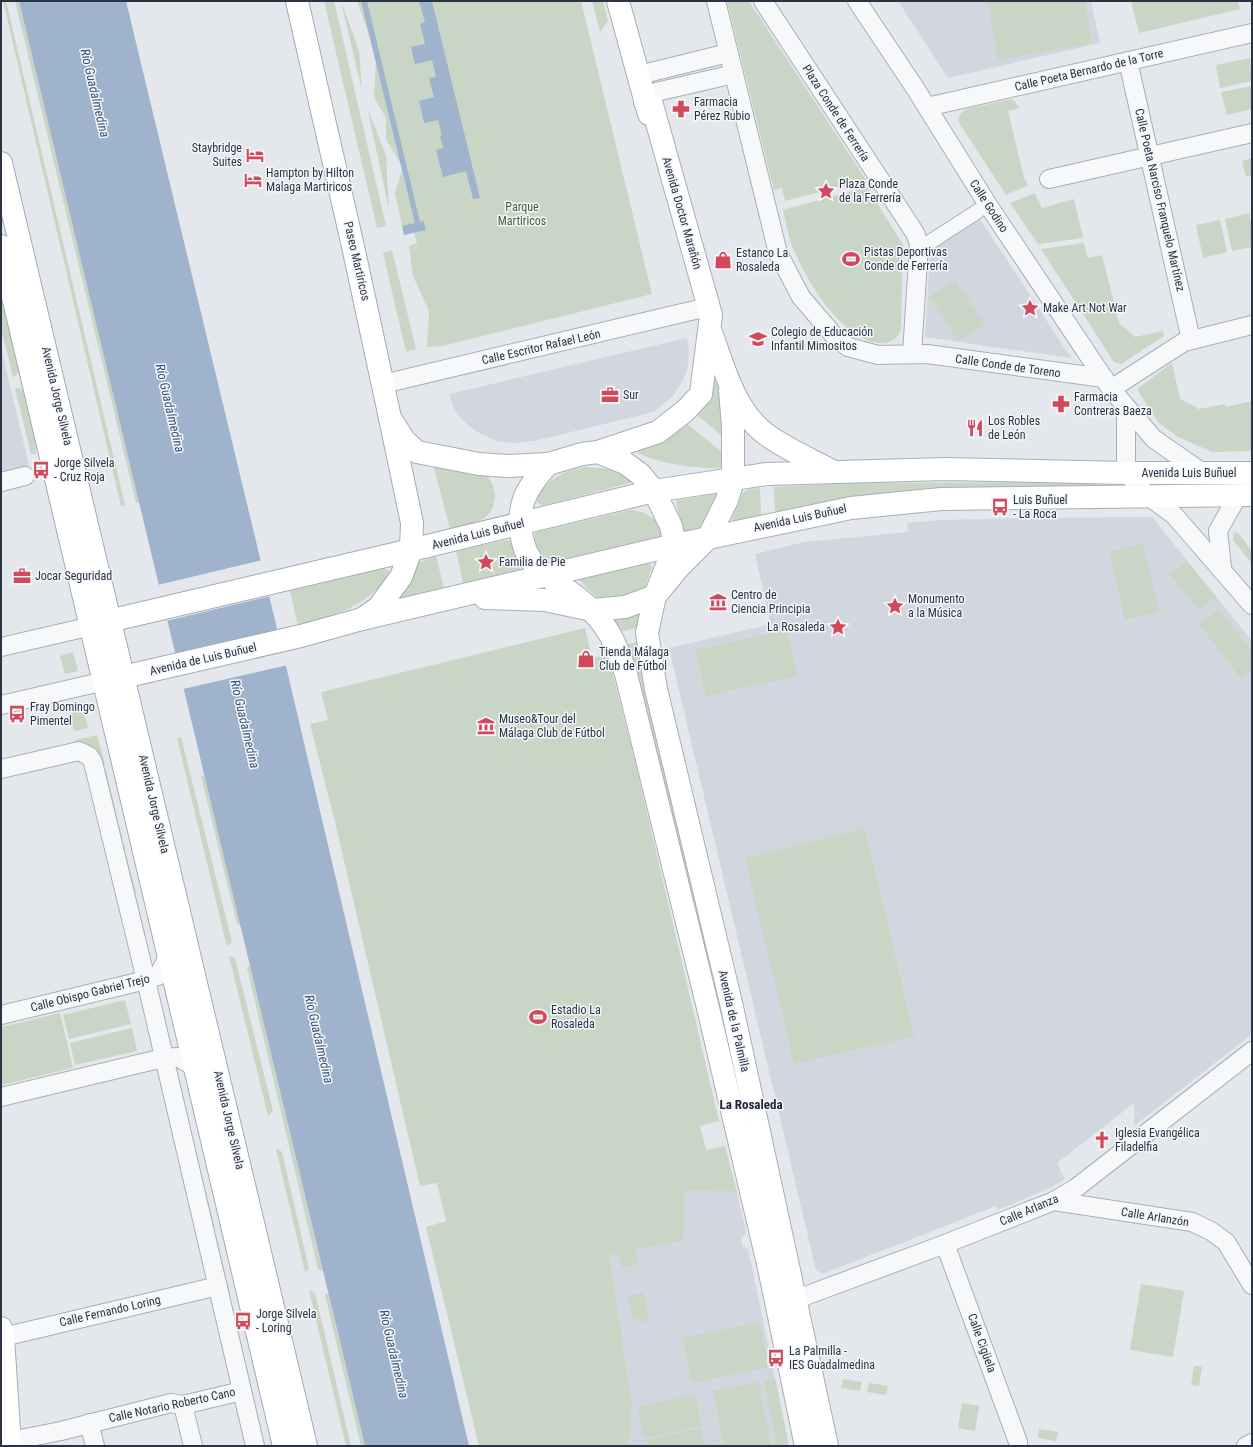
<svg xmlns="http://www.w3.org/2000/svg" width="1253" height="1447" font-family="'Roboto Condensed',sans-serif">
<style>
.built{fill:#d2d6de}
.green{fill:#c9d6c5}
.water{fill:#9fb4cc}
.pier{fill:#e4e7ec}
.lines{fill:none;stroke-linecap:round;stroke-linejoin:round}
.pedestrian-casing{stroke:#a9aeb7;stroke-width:16}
.minor-casing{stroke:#a9aeb7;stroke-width:20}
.secondary-casing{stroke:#a9aeb7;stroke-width:24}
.primary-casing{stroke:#a3abb8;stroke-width:24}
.pedestrian{stroke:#f7f8fa;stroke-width:14}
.minor{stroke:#f7f8fa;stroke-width:18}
.secondary{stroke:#fff;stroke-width:22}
.primary{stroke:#fff;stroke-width:22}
.labels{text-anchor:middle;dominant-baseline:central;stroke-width:3;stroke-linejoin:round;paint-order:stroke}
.street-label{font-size:12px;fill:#2b3445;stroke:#f4f6f9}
.poi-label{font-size:12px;fill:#2b3445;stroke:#f4f6f9;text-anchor:start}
.park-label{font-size:12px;fill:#3f6138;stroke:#f4f6f9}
.water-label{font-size:13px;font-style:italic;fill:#34527a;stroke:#f4f6f9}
.neighbourhood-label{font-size:13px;font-weight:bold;fill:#1d2536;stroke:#f4f6f9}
</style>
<rect width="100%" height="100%" fill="#e4e7ec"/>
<g class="built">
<polygon points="898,1 1091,1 1100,43 948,78"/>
<polygon points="979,218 1036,304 1071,358 925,337 930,250"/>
<polygon points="687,338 689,352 687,371 680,385 673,396 654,412 534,441 512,443 497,441 477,432 461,419 454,409 449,394"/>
<polygon points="1,347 29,466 1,473"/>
<polygon points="1152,517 1252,641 1252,1034 1134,1126 1134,1103 1057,1163 1065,1179 1052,1187 998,1210 996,1206 822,1274 816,1270 669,648 771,624 755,554 804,542 908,532 907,523 941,520 1024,518"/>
<polygon points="606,1186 737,1192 746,1233 741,1238 742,1242 743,1247 748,1248 789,1446 629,1446 632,1405 609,1261"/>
</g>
<g class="green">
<polygon points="3,1 6,1 125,505 121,506"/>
<polygon points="15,1 19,1 140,502 136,503"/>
<polygon points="324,1 334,1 386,226 377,228"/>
<polygon points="341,1 359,51 362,91"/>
<polygon points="357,1 581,1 652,294 442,346 427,347 429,311 413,276 409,246 417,243 414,232 404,235 395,193 402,170 400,163 386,139 386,118 374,97 376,62 369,35"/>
<polygon points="592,1 603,1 608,21 600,32"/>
<polygon points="727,1 749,1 866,180 785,201 782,188 774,190"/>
<polygon points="988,1 1085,1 1092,43 998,60"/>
<polygon points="1131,1 1238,1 1240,9 1139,33"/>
<polygon points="1250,58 1252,81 1220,88 1216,65"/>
<polygon points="1252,86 1252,109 1227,115 1221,92"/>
<polygon points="1012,99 1020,108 1008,111 1024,178 1028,185 1006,195 958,121 960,114 966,109"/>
<polygon points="367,107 386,156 389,209"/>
<polygon points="1252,158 1252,175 1246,177 1242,161"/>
<path d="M867,187L903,245L901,330C897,340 889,344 879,343C842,340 806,280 793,248C788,236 786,222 783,210Z"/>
<polygon points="1035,193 1042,208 1074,199 1083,238 1038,244 1010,203"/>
<polygon points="1249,213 1252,226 1252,247 1232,251 1225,219"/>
<polygon points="1220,220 1227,252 1203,258 1196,225"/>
<polygon points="1084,243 1088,258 1102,255 1119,323 1135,337 1163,331 1164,336 1121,364 1114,362 1041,249"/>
<polygon points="392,250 416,349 406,352 383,253"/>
<polygon points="1,279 20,372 13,377 1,328"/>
<polygon points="955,280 985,325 958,341 929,296"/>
<polygon points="1172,363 1180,399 1199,409 1225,404 1226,407 1252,401 1252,451 1212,452 1178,437 1158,422 1137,389"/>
<polygon points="717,379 719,379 728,441 696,414 714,381"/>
<polygon points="15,388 24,389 27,393 35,435 36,454 31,454"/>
<path d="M686,423L729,458L725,468C706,470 650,463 636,451L635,450Z"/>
<path d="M433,464C443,466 479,470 485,474C491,479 495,488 495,496C494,522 471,524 450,529Z"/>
<path d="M585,467L610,469L629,478L630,483L545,505H541L537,502L536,499C547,480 563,470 585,467Z"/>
<polygon points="1097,482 1097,486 836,501 775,513 774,487 854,483"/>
<polygon points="760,488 761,517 734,522 732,518 743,492 750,489"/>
<polygon points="720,493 709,526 683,535 676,502 678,500"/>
<path d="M630,510C645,511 663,520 661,538L558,563C545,559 532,549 535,534L537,532Z"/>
<polygon points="1234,532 1239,534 1252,551 1252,564 1233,540"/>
<path d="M507,540L510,541C512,548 522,568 521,572L464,587L456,551Z"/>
<polygon points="1143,544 1159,611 1125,620 1109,552"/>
<polygon points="436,556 445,592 399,600 398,598 420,562"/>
<polygon points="1187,561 1216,597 1199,610 1170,574"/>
<polygon points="649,563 652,567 643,593 602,603 580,581 581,579"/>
<path d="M384,568L389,571C389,577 385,580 382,584C361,608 328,618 298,626L290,591Z"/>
<polygon points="1219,609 1252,652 1252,670 1241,679 1199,624"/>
<polygon points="641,612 640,627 620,632 613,620"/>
<polygon points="585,628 592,658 608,655 634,757 719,1121 700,1126 706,1150 725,1146 737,1192 685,1190 683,1240 635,1249 638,1264 622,1268 620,1254 609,1255 632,1405 629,1446 479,1446 426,1227 446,1221 437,1183 420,1186 335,822 310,724 328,720 321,692"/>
<polygon points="787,630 797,676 706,696 695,650"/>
<polygon points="638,642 721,1004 715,1006 627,644"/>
<polygon points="73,652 78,671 65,674 60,656"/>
<polygon points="83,709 88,728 74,731 69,713"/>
<polygon points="97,735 105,764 100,765 94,749 85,744 76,745 75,740"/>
<polygon points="181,737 232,942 227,947 177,738"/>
<polygon points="106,770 122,837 119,839 121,847 124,846 136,893 132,894 134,904 138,903 150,958 146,959 101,772"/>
<polygon points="205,775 241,925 237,924 201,776"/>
<polygon points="865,828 914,1036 794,1064 745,858"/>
<polygon points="229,956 235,958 273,1111 268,1116"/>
<polygon points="250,966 323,1271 318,1269 247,968"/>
<polygon points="125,1000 131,1024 69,1039 63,1015"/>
<polygon points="60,1013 73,1068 1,1085 1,1027"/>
<polygon points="132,1028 137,1051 75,1065 70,1043"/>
<polygon points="178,1075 187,1113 183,1114 185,1124 189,1123 215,1229 211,1230 213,1240 217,1239 230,1294 225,1295 173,1077"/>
<polygon points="276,1149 278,1149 282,1152 309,1269 305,1272"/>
<polygon points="1141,1284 1184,1291 1173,1357 1130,1350"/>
<polygon points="309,1290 315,1293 351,1446 346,1446"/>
<polygon points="328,1293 365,1446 361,1446 325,1295"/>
<polygon points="644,1293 649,1320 638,1322 638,1318 633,1319 628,1296"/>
<polygon points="759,1322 769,1367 692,1383 683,1338"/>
<polygon points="1194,1366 1202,1367 1199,1386 1191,1385"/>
<polygon points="775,1378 789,1446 777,1446 764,1381"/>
<polygon points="843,1379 862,1382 860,1391 841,1388"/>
<polygon points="758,1382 771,1446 724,1446 713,1391"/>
<polygon points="869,1383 888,1386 886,1395 867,1392"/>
<polygon points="695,1395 702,1426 644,1438 637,1407"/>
<polygon points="962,1403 979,1406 975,1431 958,1428"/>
<polygon points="701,1428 705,1446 648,1446 646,1440"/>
<polygon points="1039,1429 1058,1432 1056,1441 1038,1438"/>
</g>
<g class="water">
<polygon points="19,1 126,1 286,666 469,1446 365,1446"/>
<polygon points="361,1 367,1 420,222 424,221 426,230 404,235 402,226 415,223"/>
<polygon points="419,1 432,1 480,198 473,199 466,171 443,177 436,150 443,148 440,136 442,135 438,120 424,123 419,101 434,97 429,78 436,77 432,60 415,64 411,47 425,44 420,24 425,22"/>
</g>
<g class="pier">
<polygon points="262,560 271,596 166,621 158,585"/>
<polygon points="279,630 288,665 183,689 174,654"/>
</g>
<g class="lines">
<g class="pedestrian-casing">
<polyline id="pedestrian" points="927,244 978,211"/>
</g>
<g class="minor-casing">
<g id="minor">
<polyline points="716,1 778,253 801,297 836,338 848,347 878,355 927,354 1104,378"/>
<polyline points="763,1 915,233 919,244 912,354"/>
<polyline points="857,1 915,88 988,205 1111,389 1154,439 1203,473"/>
<polyline points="1128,61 1191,340"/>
<polyline points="639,75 728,53"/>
<polyline points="643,95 734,74"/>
<polyline points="927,107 1252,33"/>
<polyline points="1049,179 1252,133"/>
<polyline points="383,384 699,309"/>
<polyline points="1111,389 1184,342 1252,325"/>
<polyline points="1126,409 1126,473 1148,496 1174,515 1252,605"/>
<polyline points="1,482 25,476"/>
<polyline points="1222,568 1218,531 1238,495"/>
<polyline points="1,647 92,626"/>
<polyline points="1,705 105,681"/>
<polyline points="1,769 79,751 89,756 93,762 146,980 255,1446"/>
<polyline points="1,1015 146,980 158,976 168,957"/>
<polyline points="1,1097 163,1058 178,1057 194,1067"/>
<polyline points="1054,1201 1192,1222 1211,1231 1226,1242 1252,1285"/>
<polyline points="945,1244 1018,1442"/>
<polyline points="787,1310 797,1299 945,1244 1054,1201 1076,1188 1252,1051"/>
<polyline points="3,1337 218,1286"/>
<polyline points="183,1405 193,1446"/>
<polyline points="89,1423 95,1446"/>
<polyline points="10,1441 61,1431 171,1403 183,1405 242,1391"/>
<polyline points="1246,1446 1252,1443"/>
</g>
</g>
<g class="secondary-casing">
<g id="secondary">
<polyline points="618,1 649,114"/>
<path d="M711,332C724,368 735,412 767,435C788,450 812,460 834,472"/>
<polyline points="390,418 404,440 417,452 479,464 508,466 548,464 582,454 598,452 658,432 685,411 701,394 711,315 652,105 645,102"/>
<polyline points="598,452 625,463 640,474 654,491 671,526 675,545 655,596 647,633 656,689 732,1007 827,1446"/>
<path d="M548,464C539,474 529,486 524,499C517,521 520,551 537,567C554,583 577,594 592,611C611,630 618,650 626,674L709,1012L769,1268L806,1446"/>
<polyline points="411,550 654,491 767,474 945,469 1126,473 1252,473"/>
<polyline points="485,598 545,600 592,610 625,607 655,596 679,567 708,538 727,500 733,480 733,426 730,390"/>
<polyline points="362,619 675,545 851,508 941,499 1252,495"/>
<polyline points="1,1328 3,1337 10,1446"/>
</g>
</g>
<g class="primary-casing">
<g id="primary">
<polyline points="1,163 306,1446"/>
<path d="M1,246C97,646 189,1046 284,1446"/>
<polyline points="96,624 411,550"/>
<polyline points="110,680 301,636 362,619 378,608 401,577 411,550 412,523 390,418 354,251 297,1"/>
</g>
</g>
<use href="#pedestrian" class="pedestrian"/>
<use href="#minor" class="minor"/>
<use href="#secondary" class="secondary"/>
<use href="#primary" class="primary"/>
</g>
<defs>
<g id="pharmacy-bare" transform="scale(1.38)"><path d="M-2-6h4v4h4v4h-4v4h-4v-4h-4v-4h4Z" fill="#d1495b" stroke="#f4f6f9" stroke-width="2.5" paint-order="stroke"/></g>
<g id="hotel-bare" transform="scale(1.38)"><path d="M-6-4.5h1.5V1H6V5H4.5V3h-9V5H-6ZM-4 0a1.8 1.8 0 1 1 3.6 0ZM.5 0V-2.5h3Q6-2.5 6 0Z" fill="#d1495b" stroke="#f4f6f9" stroke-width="2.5" paint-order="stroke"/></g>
<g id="sight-bare" transform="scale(1.38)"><path d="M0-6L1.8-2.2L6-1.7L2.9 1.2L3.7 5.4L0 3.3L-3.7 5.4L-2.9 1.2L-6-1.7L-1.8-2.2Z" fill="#d1495b" stroke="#f4f6f9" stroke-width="2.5" paint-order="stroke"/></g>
<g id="stadium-bare" transform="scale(1.38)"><path d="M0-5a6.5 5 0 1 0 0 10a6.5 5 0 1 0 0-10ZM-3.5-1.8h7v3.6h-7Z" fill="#d1495b" stroke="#f4f6f9" stroke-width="2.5" paint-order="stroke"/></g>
<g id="shop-bare" transform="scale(1.38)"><path d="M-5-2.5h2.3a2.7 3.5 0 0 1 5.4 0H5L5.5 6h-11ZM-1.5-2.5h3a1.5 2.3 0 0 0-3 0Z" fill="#d1495b" stroke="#f4f6f9" stroke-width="2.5" paint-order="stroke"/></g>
<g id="school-bare" transform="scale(1.38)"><path d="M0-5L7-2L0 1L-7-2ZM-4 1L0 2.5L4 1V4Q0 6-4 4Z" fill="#d1495b" stroke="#f4f6f9" stroke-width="2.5" paint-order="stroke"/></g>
<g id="office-bare" transform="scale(1.38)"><path d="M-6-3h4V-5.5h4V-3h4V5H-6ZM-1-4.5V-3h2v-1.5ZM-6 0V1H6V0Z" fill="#d1495b" stroke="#f4f6f9" stroke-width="2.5" paint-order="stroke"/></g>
<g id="restaurant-bare" transform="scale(1.38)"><path d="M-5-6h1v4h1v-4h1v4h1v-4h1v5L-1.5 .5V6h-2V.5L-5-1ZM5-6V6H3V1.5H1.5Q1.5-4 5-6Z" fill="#d1495b" stroke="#f4f6f9" stroke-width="2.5" paint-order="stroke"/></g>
<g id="bus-bare" transform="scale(1.38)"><path d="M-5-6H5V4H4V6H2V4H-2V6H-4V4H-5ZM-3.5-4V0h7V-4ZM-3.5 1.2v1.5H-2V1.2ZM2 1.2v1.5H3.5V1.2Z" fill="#d1495b" stroke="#f4f6f9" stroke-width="2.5" paint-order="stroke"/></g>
<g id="museum-bare" transform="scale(1.38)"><path d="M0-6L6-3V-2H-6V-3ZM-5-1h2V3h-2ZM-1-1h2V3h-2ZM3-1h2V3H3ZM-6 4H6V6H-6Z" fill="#d1495b" stroke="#f4f6f9" stroke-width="2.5" paint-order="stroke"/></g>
<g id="church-bare" transform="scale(1.38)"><path d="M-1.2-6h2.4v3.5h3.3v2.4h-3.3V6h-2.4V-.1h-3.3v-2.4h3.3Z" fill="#d1495b" stroke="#f4f6f9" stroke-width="2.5" paint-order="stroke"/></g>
</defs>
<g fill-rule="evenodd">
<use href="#pharmacy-bare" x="681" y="109"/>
<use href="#hotel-bare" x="255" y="155"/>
<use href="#hotel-bare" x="253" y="180"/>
<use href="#sight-bare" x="826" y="191"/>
<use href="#stadium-bare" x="851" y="259"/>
<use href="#shop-bare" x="723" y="260"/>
<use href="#sight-bare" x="1030" y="308"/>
<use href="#school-bare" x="758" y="339"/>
<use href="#office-bare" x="610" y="395"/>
<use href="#pharmacy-bare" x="1061" y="404"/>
<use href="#restaurant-bare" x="975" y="428"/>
<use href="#bus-bare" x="41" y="470"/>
<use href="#bus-bare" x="1000" y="507"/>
<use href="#sight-bare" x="486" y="562"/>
<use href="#office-bare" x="22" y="576"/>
<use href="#museum-bare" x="718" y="602"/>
<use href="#sight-bare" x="895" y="606"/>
<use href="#sight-bare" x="838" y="627"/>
<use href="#shop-bare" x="586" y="659"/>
<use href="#bus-bare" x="17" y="714"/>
<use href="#museum-bare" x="486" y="726"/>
<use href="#stadium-bare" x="538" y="1017"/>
<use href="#church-bare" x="1102" y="1140"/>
<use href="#bus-bare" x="243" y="1321"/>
<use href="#bus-bare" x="776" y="1358"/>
</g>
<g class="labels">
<g class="street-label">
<text transform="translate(1089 70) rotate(-13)">Calle Poeta Bernardo de la Torre</text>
<text transform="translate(836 113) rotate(57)">Plaza Conde de Ferrería</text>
<text transform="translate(1160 200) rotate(77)">Calle Poeta Narciso Franquelo Martínez</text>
<text transform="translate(989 206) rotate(57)">Calle Godino</text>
<text transform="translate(682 213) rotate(74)">Avenida Doctor Marañón</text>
<text transform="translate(357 261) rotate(77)">Paseo Martiricos</text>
<text transform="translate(541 347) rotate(-13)">Calle Escritor Rafael León</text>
<text transform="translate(1008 366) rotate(8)">Calle Conde de Toreno</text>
<text transform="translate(57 396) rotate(77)">Avenida Jorge Silvela</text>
<text x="1189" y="473">Avenida Luis Buñuel</text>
<text transform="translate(800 518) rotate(-12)">Avenida Luis Buñuel</text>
<text transform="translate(478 534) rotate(-14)">Avenida Luis Buñuel</text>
<text transform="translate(203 659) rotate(-13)">Avenida de Luis Buñuel</text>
<text transform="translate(154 804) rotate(77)">Avenida Jorge Silvela</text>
<text transform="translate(90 993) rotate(-14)">Calle Obispo Gabriel Trejo</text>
<text transform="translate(734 1021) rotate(77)">Avenida de la Palmilla</text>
<text transform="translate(229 1120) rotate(77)">Avenida Jorge Silvela</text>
<text transform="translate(1029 1210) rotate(-23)">Calle Arlanza</text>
<text transform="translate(1155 1217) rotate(9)">Calle Arlanzón</text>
<text transform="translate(110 1311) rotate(-13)">Calle Fernando Loring</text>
<text transform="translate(982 1343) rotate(70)">Calle Cigüela</text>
<text transform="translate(172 1405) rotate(-12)">Calle Notario Roberto Cano</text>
</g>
<g class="poi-label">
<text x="694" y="102">Farmacia<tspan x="694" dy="14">Pérez Rubio</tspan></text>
<text x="242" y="148" text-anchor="end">Staybridge<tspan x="242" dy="14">Suites</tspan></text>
<text x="266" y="173">Hampton by Hilton<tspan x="266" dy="14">Malaga Martiricos</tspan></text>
<text x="839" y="184">Plaza Conde<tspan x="839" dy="14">de la Ferrería</tspan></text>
<text x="864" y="252">Pistas Deportivas<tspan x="864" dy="14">Conde de Ferrería</tspan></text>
<text x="736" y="253">Estanco La<tspan x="736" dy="14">Rosaleda</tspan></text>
<text x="1043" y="308">Make Art Not War</text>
<text x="771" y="332">Colegio de Educación<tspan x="771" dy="14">Infantil Mimositos</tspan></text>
<text x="623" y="395">Sur</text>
<text x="1074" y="397">Farmacia<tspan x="1074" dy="14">Contreras Baeza</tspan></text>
<text x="988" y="421">Los Robles<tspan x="988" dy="14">de León</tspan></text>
<text x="54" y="463">Jorge Silvela<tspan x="54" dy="14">- Cruz Roja</tspan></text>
<text x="1013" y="500">Luis Buñuel<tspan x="1013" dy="14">- La Roca</tspan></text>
<text x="499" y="562">Familia de Pie</text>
<text x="35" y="576">Jocar Seguridad</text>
<text x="731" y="595">Centro de<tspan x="731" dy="14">Ciencia Principia</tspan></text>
<text x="908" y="599">Monumento<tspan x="908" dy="14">a la Música</tspan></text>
<text x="825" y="627" text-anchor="end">La Rosaleda</text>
<text x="599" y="652">Tienda Málaga<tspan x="599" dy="14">Club de Fútbol</tspan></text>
<text x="30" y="707">Fray Domingo<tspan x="30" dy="14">Pimentel</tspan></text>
<text x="499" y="719">Museo&amp;Tour del<tspan x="499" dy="14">Málaga Club de Fútbol</tspan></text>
<text x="551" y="1010">Estadio La<tspan x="551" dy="14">Rosaleda</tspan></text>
<text x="1115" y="1133">Iglesia Evangélica<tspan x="1115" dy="14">Filadelfia</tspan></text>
<text x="256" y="1314">Jorge Silvela<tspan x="256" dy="14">- Loring</tspan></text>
<text x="789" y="1351">La Palmilla -<tspan x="789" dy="14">IES Guadalmedina</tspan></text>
</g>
<g class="park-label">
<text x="522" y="207">Parque<tspan x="522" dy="14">Martiricos</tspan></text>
</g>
<g class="water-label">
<text transform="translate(95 93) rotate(77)">Río Guadalmedina</text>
<text transform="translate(170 408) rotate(77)">Río Guadalmedina</text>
<text transform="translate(245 724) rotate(77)">Río Guadalmedina</text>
<text transform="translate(319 1039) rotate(77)">Río Guadalmedina</text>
<text transform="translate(394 1354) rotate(77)">Río Guadalmedina</text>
</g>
<g class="neighbourhood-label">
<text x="751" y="1104">La Rosaleda</text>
</g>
</g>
<rect width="1253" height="1447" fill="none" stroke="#2b3445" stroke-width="4"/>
</svg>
